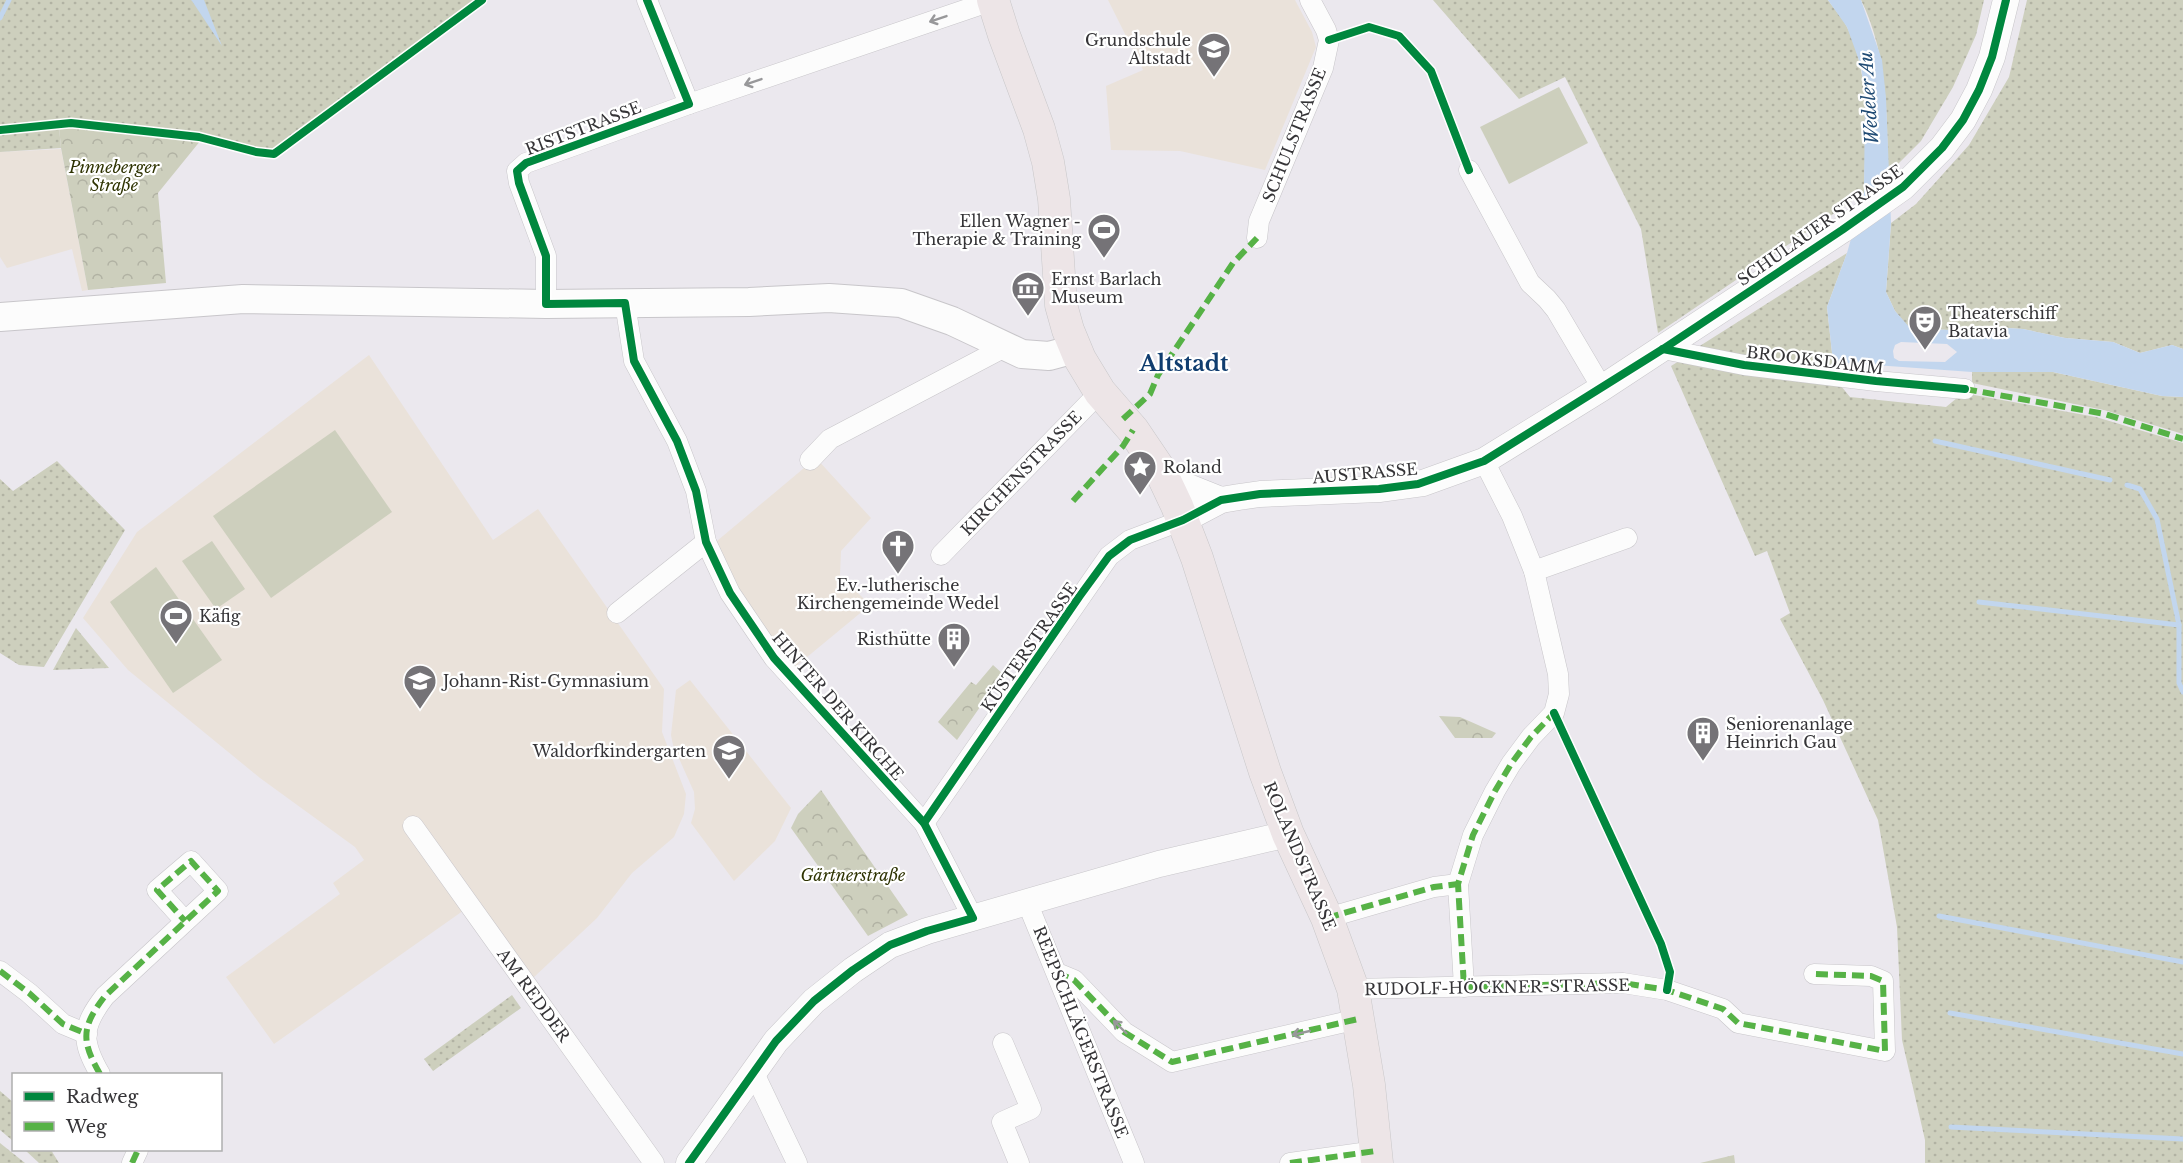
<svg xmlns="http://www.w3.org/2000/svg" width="2183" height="1163" font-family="'Libre Baskerville',serif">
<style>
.education{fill:#eae2da}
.grass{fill:url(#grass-dots)}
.park{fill:url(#park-crowns)}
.pitch{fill:#cdcfbd}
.water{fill:#c2d6ee;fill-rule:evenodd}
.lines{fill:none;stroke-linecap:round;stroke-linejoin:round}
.stream{stroke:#c2d6ee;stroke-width:5}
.minor-casing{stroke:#c8c6ca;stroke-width:21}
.tertiary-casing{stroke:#c8c6ca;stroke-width:27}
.secondary-casing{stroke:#c8c6ca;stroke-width:30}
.primary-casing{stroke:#c8c7c9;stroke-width:33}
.minor{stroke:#fcfcfc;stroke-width:20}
.tertiary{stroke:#fcfcfc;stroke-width:26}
.secondary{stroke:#fcfcfc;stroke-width:28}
.primary{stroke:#ede5e7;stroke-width:32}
.quiet{stroke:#56b246;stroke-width:6;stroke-dasharray:12 6;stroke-linecap:butt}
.cycleway-casing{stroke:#fff;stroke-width:11}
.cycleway{stroke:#00873e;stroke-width:8}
.oneway{stroke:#98989a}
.labels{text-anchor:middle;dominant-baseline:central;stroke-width:4.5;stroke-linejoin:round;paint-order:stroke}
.poi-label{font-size:16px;fill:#353437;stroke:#fff;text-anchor:start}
.street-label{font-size:16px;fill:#353437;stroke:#fff}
.park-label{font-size:16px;font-style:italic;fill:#2e3302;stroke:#fff}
.water-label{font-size:18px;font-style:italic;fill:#204b74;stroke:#fff}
.district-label{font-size:22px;font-weight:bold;fill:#103d6f;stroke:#fff}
</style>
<defs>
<pattern id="grass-dots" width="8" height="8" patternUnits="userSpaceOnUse" patternTransform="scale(1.5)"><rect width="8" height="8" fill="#cdcfbd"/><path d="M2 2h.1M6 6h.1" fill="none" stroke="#b1b2a3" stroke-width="1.8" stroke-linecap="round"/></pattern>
<pattern id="park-crowns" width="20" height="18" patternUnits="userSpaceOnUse" patternTransform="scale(1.5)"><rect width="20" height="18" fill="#cdcfbd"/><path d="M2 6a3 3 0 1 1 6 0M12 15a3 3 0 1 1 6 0" fill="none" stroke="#b1b2a3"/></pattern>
</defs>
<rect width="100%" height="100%" fill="#ebe8ee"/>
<g class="education">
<polygon points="1108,0 1295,0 1312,32 1316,47 1265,170 1180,151 1111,150 1106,86 1143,70"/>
<polygon points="61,149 88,290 82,291 72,249 7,268 0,257 0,152"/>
<polygon points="369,355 493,540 538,509 664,689 662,732 686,794 684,814 674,837 632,873 597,918 533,978 477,901 274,1044 226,977 340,894 333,883 364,860 355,847 260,778 128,670 83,618 137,532"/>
<polygon points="816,458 871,518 841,551 840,575 870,605 795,667 781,654 711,546"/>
<polygon points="690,680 791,808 775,841 734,881 691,823 695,809 694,792 673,745 671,735 676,690"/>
</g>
<g class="grass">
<polygon points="0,0 477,0 277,150 259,150 201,135 117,124 70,120 0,125"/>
<path d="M1433,0H1828C1834,9 1842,17 1847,27C1872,78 1865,138 1864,193L1658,333L1641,229L1565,77L1519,99Z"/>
<path d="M1861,0H1984L1976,35L1953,87L1921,141L1888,174C1887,115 1888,55 1861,0Z"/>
<polygon points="2027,0 2183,0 2183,349 2172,345 2140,353 2113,342 2065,338 2023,329 1975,326 1949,330 1909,328 1895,311 1886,292 1891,223 1916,204 1969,145 2009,77"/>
<polygon points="59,127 61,148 0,152 0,133"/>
<polygon points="1847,253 1827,307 1833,362 1828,370 1695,349"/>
<polygon points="1684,358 1841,386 1850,397 1946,407 1963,393 2096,417 2183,443 2183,1163 1925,1163 1925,1140 1902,1040 1897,927 1878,820 1823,700 1780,619 1790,613 1767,551 1755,556 1671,366"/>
<polygon points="1972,372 2053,372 2162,396 2183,397 2183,434 2104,410 1972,383"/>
<polygon points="57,461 125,530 44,667 19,665 0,653 0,479 13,491"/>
<polygon points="76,628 109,668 53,670"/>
<polygon points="512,995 521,1008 433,1071 424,1059"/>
<polygon points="0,1091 13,1102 13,1141 0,1130"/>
<polygon points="0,1143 25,1163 0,1163"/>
<polygon points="25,1150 51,1150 59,1163 39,1163"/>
</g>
<g class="park">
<polygon points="59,127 124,130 201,140 158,193 166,283 88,290 61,148"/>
<polygon points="993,665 1003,674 957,740 938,722 971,682 976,685"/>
<polygon points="1439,716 1460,717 1496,733 1492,738 1455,738"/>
<polygon points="821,790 908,915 868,936 791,828 798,814"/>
<polygon points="1734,1155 1735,1163 1700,1163"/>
</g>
<g class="pitch">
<polygon points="1559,87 1588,143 1509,184 1480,127"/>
<polygon points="335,430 392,512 271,598 213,516"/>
<polygon points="212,541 245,589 216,609 182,561"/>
<polygon points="156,567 222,660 173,693 110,602"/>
</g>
<g class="water">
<polygon points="191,0 204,0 222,46 192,1"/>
<path d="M1828,0H1861L1882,60L1886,98L1891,223L1886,292L1895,311L1910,328L1949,330L1975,326L2023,329L2065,338L2113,342L2140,353L2172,345L2183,349V397L2162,396L2053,372H1972L1833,362L1827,307L1847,253L1864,193L1865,98L1861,66L1847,27ZM1901,342L1947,344L1957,352L1945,362L1899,361L1894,358L1893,351L1895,345Z"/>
</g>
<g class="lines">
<g class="stream">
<polyline points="0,18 9,0"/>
<polyline points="1935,441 2110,480"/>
<polyline points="2127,485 2140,489 2157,519 2179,625 2179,683 2183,692"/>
<polyline points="1979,602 2179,625"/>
<polyline points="1939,916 2183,962"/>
<polyline points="1950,1013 2183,1054"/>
<polyline points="1951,1127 2183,1139"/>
</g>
<g class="minor-casing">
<g id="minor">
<polyline points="647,0 689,104"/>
<polyline points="1469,170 1530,283 1547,299 1556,310 1602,388"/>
<polyline points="1257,238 1259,221 1323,68 1329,40 1326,30 1310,0"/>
<polyline points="625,303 634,361 677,441 696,491 706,542 730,593 774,658 924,823 973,918"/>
<polyline points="546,304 546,256 519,183 517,171 526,163 689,104 994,0"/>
<polyline points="1663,349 1744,365 1876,381 1965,389"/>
<polyline points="810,460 830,439 1005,347"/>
<polyline points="941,555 1100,392"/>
<polyline points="1534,571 1627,538"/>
<polyline points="617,613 706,542"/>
<polyline points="924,823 1109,556 1130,540 1183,520"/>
<polyline points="413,826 654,1163"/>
<polyline points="1027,902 1134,1163"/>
<polyline points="1327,918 1434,887 1458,884"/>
<polyline points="0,971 29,993 63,1024 87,1034"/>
<polyline points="1057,973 1074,980 1124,1032 1172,1062 1358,1019"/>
<polyline points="1464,987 1458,884 1473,835 1495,791 1511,764 1531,737 1554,713 1559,694 1558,674 1534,571 1512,516 1484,461"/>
<polyline points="1353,989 1623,983 1667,990 1723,1009 1738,1023 1885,1051 1883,981 1871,976 1814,974"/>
<polyline points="1003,1043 1031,1109 1002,1122 1019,1163"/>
<polyline points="753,1071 797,1163"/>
<path d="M100,1074C81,1041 81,1027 105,996L218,891L191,861L157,890L185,921"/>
<polyline points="132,1163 138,1150"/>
<polyline points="1290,1163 1376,1151"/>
</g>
</g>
<g class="tertiary-casing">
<g id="tertiary">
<polyline points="1160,470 1181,484 1221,500"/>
<polyline points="1183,520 1221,500 1239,497 1260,494 1379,489 1423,483 1484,461 1602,388 1842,230 1903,187 1942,148 1963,120 1979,90 1992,57 2006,0"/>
<polyline points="689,1163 776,1041 814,1001 853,970 890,945 927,931 1159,864 1288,834"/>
</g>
</g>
<g class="secondary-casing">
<polyline id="secondary" points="0,317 243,299 546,304 749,302 829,298 901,303 952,321 1022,354 1049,356 1075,349"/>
</g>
<g class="primary-casing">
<polyline id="primary" points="993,0 1004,35 1039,129 1048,162 1054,199 1061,305 1068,330 1080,359 1100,392 1133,430 1160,470 1177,506 1197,558 1265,772 1288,834 1327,918 1353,989 1369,1085 1377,1163"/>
</g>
<use href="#minor" class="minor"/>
<use href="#tertiary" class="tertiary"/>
<use href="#secondary" class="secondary"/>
<use href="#primary" class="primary"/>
<g class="quiet">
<polyline points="1965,389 2105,414 2183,439"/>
<polyline points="1123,419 1150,394 1158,375 1233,263 1257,238"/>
<polyline points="1073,501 1123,446 1133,430"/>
<polyline points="1555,716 1554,713 1531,737 1511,764 1495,791 1473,835 1458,884 1464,987 1623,983 1667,990 1723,1009 1738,1023 1885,1051 1883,981 1871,976 1814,974"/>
<polyline points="1327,918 1434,887 1458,884"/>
<polyline points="0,971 29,993 63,1024 87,1034"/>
<polyline points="1057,973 1074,980 1124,1032 1172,1062 1358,1019"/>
<path d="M100,1074C81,1041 81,1027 105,996L218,891L191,861L157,890L185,921"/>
<polyline points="132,1163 138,1150"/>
<polyline points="1290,1163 1376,1151"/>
</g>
<g class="cycleway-casing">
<g id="cycleway">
<polyline points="647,0 689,104 526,163 517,171 519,183 546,256 546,304 625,303 634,361 677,441 696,491 706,542 730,593 774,658 924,823 973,918 927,931 890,945 853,970 814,1001 776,1041 689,1163"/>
<polyline points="1329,40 1369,27 1399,36 1431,71 1469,170"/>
<polyline points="0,130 71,123 199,137 256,152 274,154 482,0"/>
<polyline points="1663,349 1744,365 1876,381 1965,389"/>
<polyline points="1554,713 1661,944 1670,972 1667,990"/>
<polyline points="924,823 1079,597 1109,556 1130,540 1183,520 1221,500 1260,494 1379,489 1418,484 1484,461 1663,349 1842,230 1903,187 1942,148 1963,120 1979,90 1992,57 2006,0"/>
</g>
</g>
<use href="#cycleway" class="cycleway"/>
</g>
<defs><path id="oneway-shaft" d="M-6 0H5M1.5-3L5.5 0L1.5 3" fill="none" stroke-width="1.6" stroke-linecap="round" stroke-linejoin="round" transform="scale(1.5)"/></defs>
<g class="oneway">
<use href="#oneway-shaft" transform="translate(938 19) rotate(161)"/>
<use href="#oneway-shaft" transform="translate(753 82) rotate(161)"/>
<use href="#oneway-shaft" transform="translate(1120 1027) rotate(-136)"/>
<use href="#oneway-shaft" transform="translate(1301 1033) rotate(167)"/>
</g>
<defs>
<g id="school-pin" transform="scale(1.725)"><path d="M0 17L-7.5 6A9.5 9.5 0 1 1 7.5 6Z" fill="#757377" stroke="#fff"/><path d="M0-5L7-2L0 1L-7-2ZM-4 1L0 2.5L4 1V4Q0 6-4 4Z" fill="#fff"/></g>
<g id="stadium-pin" transform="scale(1.725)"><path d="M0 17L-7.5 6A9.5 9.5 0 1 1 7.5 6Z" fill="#757377" stroke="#fff"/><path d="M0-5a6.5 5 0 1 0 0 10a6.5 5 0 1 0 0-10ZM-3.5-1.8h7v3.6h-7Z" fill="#fff"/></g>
<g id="museum-pin" transform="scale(1.725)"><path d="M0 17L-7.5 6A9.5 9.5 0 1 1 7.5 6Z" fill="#757377" stroke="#fff"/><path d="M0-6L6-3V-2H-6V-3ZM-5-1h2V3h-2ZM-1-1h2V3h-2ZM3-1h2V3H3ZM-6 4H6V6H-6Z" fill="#fff"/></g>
<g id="theatre-pin" transform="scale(1.725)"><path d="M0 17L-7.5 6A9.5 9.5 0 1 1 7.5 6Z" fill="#757377" stroke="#fff"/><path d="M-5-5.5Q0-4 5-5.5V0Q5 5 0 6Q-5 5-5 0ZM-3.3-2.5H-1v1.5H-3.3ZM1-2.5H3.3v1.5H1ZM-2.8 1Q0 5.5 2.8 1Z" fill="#fff"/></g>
<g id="sight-pin" transform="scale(1.725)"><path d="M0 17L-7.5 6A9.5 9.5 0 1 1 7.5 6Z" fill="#757377" stroke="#fff"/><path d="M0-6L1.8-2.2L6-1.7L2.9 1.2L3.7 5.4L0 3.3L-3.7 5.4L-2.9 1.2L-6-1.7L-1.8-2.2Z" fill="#fff"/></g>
<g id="church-pin" transform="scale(1.725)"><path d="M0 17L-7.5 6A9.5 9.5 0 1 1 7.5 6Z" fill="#757377" stroke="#fff"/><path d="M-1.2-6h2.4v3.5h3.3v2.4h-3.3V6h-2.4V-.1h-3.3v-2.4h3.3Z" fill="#fff"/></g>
<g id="building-pin" transform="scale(1.725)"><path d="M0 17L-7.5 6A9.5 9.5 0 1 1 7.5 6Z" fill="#757377" stroke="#fff"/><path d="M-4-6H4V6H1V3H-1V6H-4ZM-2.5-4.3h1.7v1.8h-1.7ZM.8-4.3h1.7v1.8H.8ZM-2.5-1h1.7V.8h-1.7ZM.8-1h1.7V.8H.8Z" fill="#fff"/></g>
</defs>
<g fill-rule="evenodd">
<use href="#school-pin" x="1214" y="49"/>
<use href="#stadium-pin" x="1104" y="230"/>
<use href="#museum-pin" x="1028" y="288"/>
<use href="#theatre-pin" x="1925" y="322"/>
<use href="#sight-pin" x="1140" y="467"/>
<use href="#church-pin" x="898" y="546"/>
<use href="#stadium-pin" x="176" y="616"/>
<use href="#building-pin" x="954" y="639"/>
<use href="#school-pin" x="420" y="681"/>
<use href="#building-pin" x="1703" y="733"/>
<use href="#school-pin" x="729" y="751"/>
</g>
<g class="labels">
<g class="poi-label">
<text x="1191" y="40" text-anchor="end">Grundschule<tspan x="1191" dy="18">Altstadt</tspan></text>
<text x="1081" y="221" text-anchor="end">Ellen Wagner -<tspan x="1081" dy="18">Therapie &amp; Training</tspan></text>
<text x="1051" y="279">Ernst Barlach<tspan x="1051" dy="18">Museum</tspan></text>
<text x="1948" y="313">Theaterschiff<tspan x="1948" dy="18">Batavia</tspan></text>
<text x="1163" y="467">Roland</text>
<text x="898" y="585" text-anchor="middle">Ev.-lutherische<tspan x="898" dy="18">Kirchengemeinde Wedel</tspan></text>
<text x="199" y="616">Käfig</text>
<text x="931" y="639" text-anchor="end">Risthütte</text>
<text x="443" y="681">Johann-Rist-Gymnasium</text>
<text x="1726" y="724">Seniorenanlage<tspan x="1726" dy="18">Heinrich Gau</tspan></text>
<text x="706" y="751" text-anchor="end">Waldorfkindergarten</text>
</g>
<g class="street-label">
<text transform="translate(583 128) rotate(-21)">RISTSTRASSE</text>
<text transform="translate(1294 135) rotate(-68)">SCHULSTRASSE</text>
<text transform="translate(1820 225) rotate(-35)">SCHULAUER STRASSE</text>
<text transform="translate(1815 360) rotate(7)">BROOKSDAMM</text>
<text transform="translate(1021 473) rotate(-46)">KIRCHENSTRASSE</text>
<text transform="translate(1365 473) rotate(-5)">AUSTRASSE</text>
<text transform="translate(1029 647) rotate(-55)">KÜSTERSTRASSE</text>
<text transform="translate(838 706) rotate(49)">HINTER DER KIRCHE</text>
<text transform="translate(1300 856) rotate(67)">ROLANDSTRASSE</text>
<text transform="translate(1497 987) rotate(-1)">RUDOLF-HÖCKNER-STRASSE</text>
<text transform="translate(534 995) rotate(54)">AM REDDER</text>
<text transform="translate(1081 1032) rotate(68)">REEPSCHLÄGERSTRASSE</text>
</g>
<g class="park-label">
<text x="114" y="167">Pinneberger<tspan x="114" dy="18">Straße</tspan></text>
<text x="853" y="875">Gärtnerstraße</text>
</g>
<g class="water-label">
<text transform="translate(1869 98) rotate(-94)">Wedeler Au</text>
</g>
<g class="district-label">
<text x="1184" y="363">Altstadt</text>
</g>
</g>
<rect x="12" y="1073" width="210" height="78" fill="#ffffff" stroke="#aeaeaf" stroke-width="1.5"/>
<rect x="24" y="1092" width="30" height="9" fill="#00873e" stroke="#aeaeaf" stroke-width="1.5"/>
<text x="66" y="1103" font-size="18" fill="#353437">Radweg</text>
<rect x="24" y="1122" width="30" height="9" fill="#56b246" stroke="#aeaeaf" stroke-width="1.5"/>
<text x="66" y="1133" font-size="18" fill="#353437">Weg</text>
</svg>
